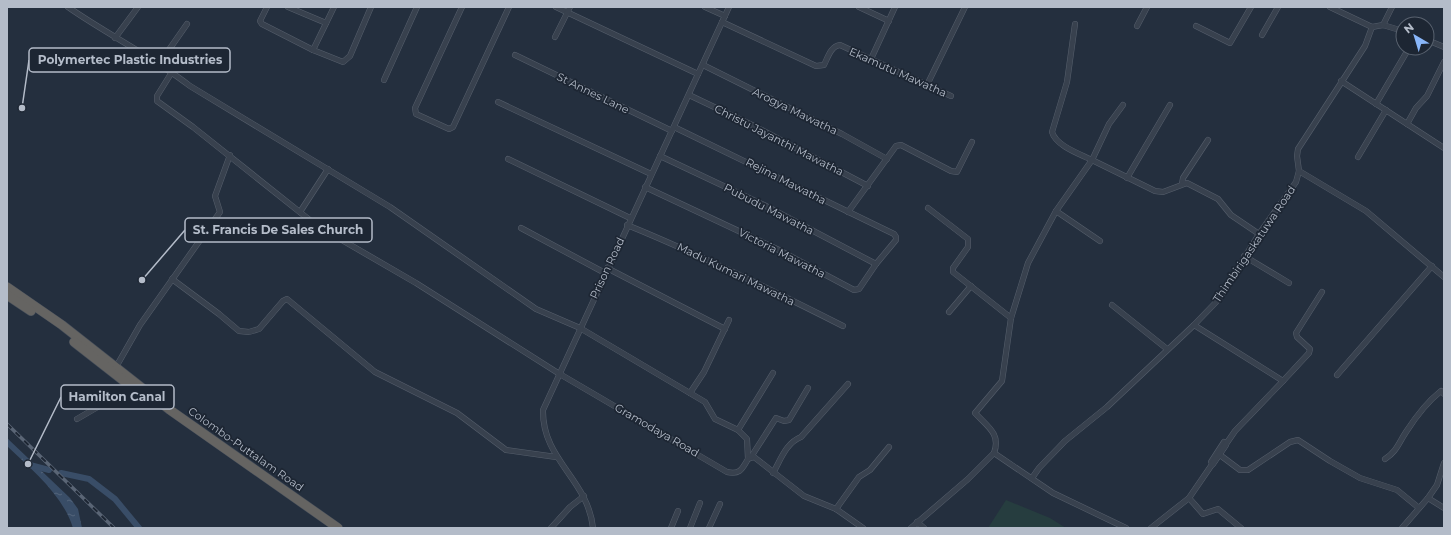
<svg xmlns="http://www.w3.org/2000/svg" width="1451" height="535" font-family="Montserrat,sans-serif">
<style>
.green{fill:#263d3f}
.water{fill:url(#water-ripples)}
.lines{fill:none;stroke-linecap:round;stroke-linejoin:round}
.canal{stroke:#394d67;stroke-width:6}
.minor-casing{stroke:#565f6c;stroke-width:6}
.trunk-casing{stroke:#434c59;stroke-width:10}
.minor{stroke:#38414e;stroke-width:5}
.trunk{stroke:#656462;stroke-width:9}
.rail-casing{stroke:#5a6575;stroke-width:3.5}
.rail{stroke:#1d2633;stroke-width:2;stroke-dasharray:6;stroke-linecap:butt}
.labels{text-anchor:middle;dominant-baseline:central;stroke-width:3.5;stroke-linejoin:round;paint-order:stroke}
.street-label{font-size:11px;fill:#b4bcc9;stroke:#1d2633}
.leader{fill:none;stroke:#b4bcc9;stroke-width:1.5}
.callout-dot{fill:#b4bcc9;stroke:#1d2633;stroke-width:1.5}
.callout{fill:#1d2633;stroke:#b4bcc9;stroke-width:1.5}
.callout-label{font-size:12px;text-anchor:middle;font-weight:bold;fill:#b4bcc9}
</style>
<defs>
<pattern id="water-ripples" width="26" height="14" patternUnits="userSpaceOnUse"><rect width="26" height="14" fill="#394d67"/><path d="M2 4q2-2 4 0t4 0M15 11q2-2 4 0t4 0" fill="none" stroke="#53657b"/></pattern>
</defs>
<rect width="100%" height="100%" fill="#242f3e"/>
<polygon class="green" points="1006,500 1050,518 1066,528 988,528"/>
<path class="water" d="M7,438L70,498L78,509L82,528H73C63,495 32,470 7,446Z"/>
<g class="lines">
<g class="canal">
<polyline points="30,465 49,470"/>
<polyline points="61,473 89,479 115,499 139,528"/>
</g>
<g class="minor-casing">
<g id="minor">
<path d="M68,7C108,35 152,56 190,86L390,207L536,309L580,328L705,402L715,419L738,430L747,439L748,459"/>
<polyline points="267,7 260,21 262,24 313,50 343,62 350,56 371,7"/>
<polyline points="288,7 326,23"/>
<polyline points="462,7 415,108 416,114 449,129 453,127 509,7"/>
<polyline points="556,7 698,74"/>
<polyline points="705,7 725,16"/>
<polyline points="859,7 889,21"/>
<polyline points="1330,7 1372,27 1383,25 1403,31"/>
<path d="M722,22L816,66L824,65C828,57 831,46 840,45L951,96"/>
<path d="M1075,24L1067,82L1052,132C1056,146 1080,154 1092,160L1109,124L1123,105"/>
<polyline points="1383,25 1392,7"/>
<polyline points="1137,26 1147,7"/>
<polyline points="1196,26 1230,43 1251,7"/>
<polyline points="1262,35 1278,7"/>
<polyline points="555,37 570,7"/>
<polyline points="115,38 138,7"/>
<polyline points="1427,40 1444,47"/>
<polyline points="313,50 334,7"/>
<polyline points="515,55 672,131"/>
<polyline points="871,59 895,7"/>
<polyline points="159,64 187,24"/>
<polyline points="703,65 842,134 887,159"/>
<path d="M172,72L157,96V101L193,127L316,225L416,283L558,373L727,472C740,475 742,469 748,459L754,457L804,496L836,509L863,528"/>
<polyline points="384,80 417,7"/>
<polyline points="1341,81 1444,148"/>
<polyline points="927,85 965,7"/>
<polyline points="689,95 752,125 868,186"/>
<polyline points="498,102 651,174"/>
<polyline points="1376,104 1409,48"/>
<polyline points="1407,124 1416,108 1427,96 1444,62"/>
<polyline points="660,156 764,205 876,264"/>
<polyline points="1358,157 1386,110"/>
<polyline points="508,159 630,218"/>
<polyline points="1299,171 1366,211 1444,277"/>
<polyline points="1127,178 1170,105"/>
<polyline points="1182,184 1183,178 1208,140"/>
<polyline points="645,187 777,249 854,290 859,289 876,264 896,240 896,237 894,234 674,127"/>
<polyline points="928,208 968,239 968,247 953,268 953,272 1011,318"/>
<polyline points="1056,211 1100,241"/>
<polyline points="300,212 328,169"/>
<polyline points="848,212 896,146 901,145 951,171 957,172 972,142"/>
<path d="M627,225C701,255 772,290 843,326"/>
<polyline points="521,228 605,273"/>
<polyline points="1244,256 1289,283"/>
<polyline points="607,268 725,329"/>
<polyline points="172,279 219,314 239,331 249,332 259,329 283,301 287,299 375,372 457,413 506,450 556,457"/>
<polyline points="1112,305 1167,349"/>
<polyline points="949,312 971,286"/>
<polyline points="116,367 140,325 220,212 215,196 230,155"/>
<polyline points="1337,375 1432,266"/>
<polyline points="1283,381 1309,353 1310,349 1297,337 1296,333 1322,292"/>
<polyline points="690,393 704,372 729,320"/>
<polyline points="77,419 132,387"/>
<polyline points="738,430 773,373"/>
<polygon points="1224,442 1226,445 1213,464 1211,462"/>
<path d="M994,453C1001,434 988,427 975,413L1002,381L1011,318L1028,263L1056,211L1092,160L1155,191L1163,192L1187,183L1218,199L1231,215L1259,234"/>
<polyline points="1220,455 1240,470 1248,470 1290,442 1298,440 1330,461 1360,478 1397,490 1419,508"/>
<polyline points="751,457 776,418 784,421 789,420 808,388"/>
<path d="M1385,459C1397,451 1398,444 1406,432C1415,418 1427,402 1441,391L1444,394"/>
<path d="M773,473C781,459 786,443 801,437L848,384"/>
<polyline points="1032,478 1039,468 1065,441 1107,407 1194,325 1219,299 1259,234 1296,182 1299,171 1297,156 1298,149 1365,46 1372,27"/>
<polyline points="1189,498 1203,514 1218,509 1241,528"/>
<polyline points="1428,498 1444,508"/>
<polyline points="836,509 859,477 870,470 889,447"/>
<polyline points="917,522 924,528"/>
<polyline points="551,528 570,507 584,496"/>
<path d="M593,528C588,479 542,460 543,410L729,7"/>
<polyline points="671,528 678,511"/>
<polyline points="690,528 700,503"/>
<polyline points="709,528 720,504"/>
<polyline points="911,528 968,479 994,453 1053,493 1126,528"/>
<polyline points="1151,528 1189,498 1235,431 1283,381 1194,325"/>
<polyline points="1402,528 1428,498 1437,485 1444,463"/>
</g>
</g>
<g class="trunk-casing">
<g id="trunk">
<polyline points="7,287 62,325 170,410 338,528"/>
<polyline points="7,295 31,311"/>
<polyline points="74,342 138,392"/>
</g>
</g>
<use href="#minor" class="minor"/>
<use href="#trunk" class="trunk"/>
<g class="rail-casing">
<polyline id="rail" points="7,424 114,528"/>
</g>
<use href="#rail" class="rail"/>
</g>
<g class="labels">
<g class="street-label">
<text transform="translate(898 72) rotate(24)">Ekamutu Mawatha</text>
<text transform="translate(593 93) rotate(26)">St Annes Lane</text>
<text transform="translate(795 111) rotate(26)">Arogya Mawatha</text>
<text transform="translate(779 140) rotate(27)">Christu Jayanthi Mawatha</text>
<text transform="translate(786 181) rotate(27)">Rejina Mawatha</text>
<text transform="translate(769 209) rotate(27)">Pubudu Mawatha</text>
<text transform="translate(1254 244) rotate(-56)">Thimbirigaskatuwa Road</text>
<text transform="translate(782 253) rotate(27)">Victoria Mawatha</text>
<text transform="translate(607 268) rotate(-65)">Prison Road</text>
<text transform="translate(736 274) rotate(26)">Madu Kumari Mawatha</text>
<text transform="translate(657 430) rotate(30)">Gramodaya Road</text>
<text transform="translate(246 449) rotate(35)">Colombo-Puttalam Road</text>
</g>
</g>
<path class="leader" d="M22 108L29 60M142 280L185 230M28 464L61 397"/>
<g class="callout-dot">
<circle cx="22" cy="108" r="4"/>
<circle cx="142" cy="280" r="4"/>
<circle cx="28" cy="464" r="4"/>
</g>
<g class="callout">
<rect x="29" y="48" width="201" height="24" rx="4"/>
<rect x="185" y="218" width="187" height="24" rx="4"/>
<rect x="61" y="385" width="113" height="24" rx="4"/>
</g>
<g class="callout-label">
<text x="130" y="64">Polymertec Plastic Industries</text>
<text x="278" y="234">St. Francis De Sales Church</text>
<text x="117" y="401">Hamilton Canal</text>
</g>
<rect width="1451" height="535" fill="none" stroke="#b4bcc9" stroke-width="16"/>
<g transform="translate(1415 36) rotate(322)"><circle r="19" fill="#1d2633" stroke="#59626f"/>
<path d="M0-3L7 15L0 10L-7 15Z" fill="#89b6f9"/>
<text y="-6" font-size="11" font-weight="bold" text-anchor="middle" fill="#b4bcc9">N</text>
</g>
</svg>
